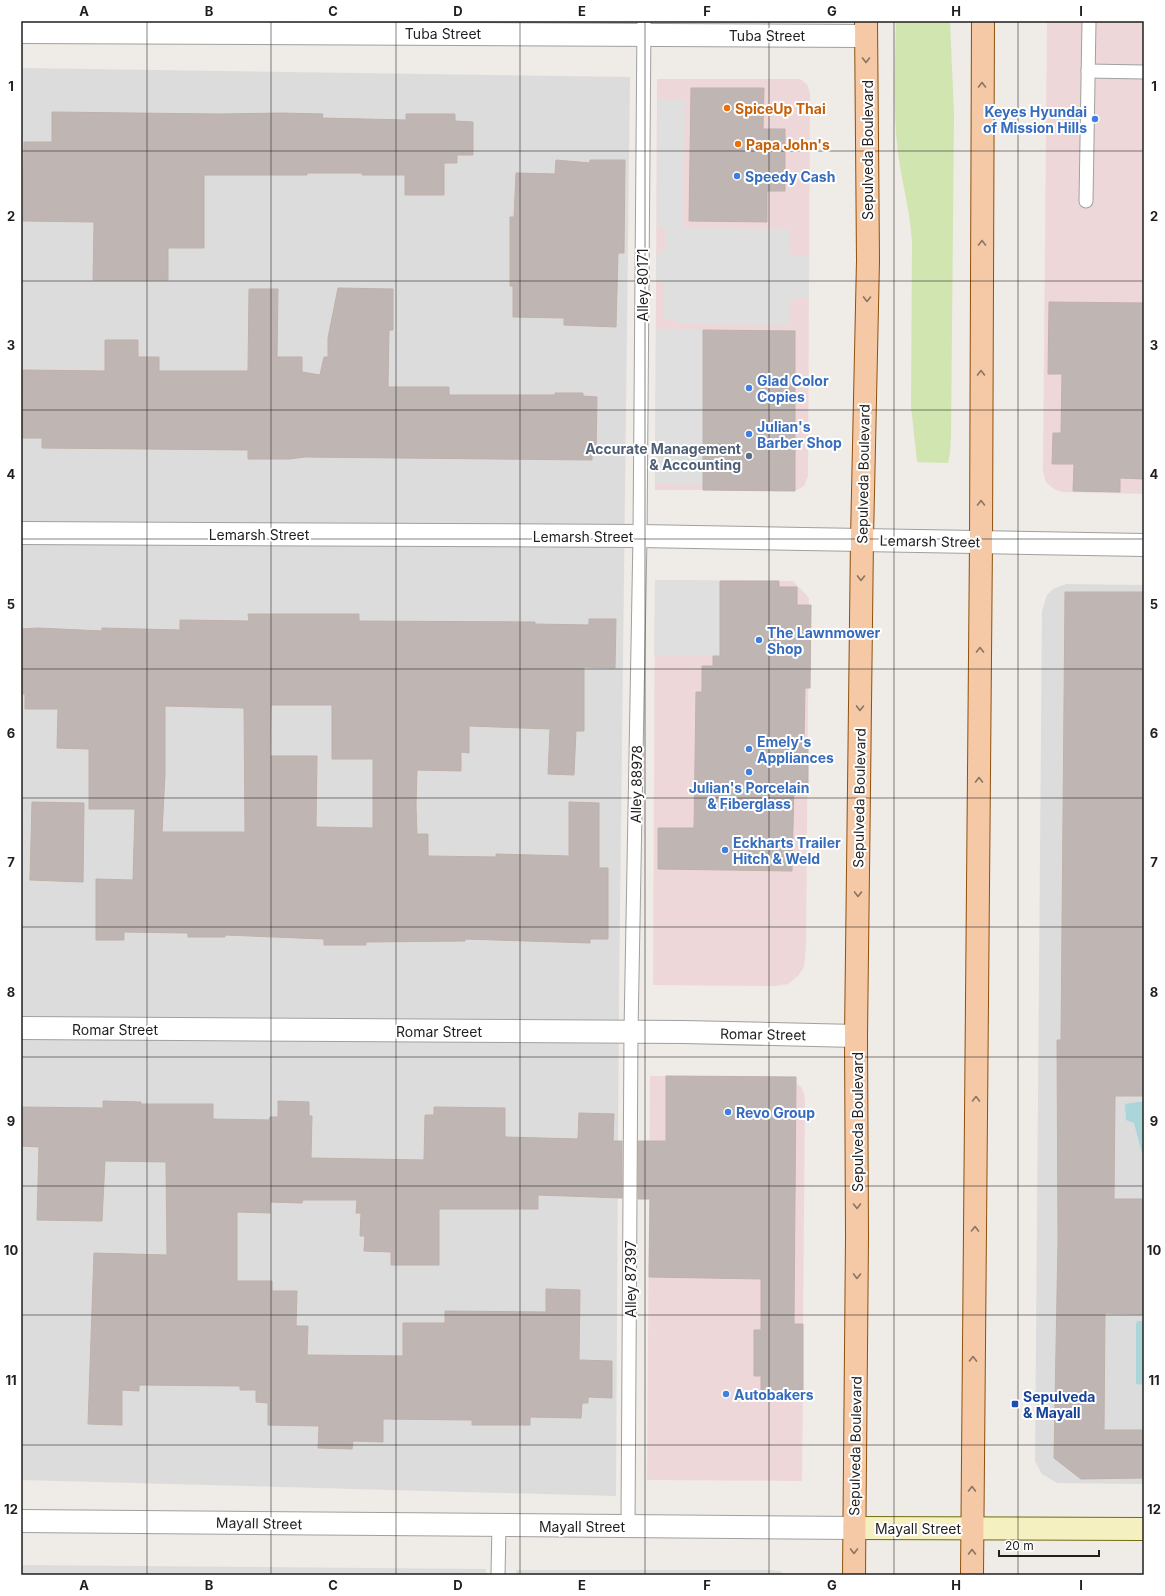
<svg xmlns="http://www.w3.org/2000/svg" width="1165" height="1596" font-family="Inter,sans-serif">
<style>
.residential{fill:#dddcdc}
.commercial{fill:#eed7d9}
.grass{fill:#d1e5b0}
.parking{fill:#dfdfdf}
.water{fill:#aad5d9}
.building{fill:#bfb6b3;stroke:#c0b0aa;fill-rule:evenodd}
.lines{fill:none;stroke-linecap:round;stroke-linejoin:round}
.lane-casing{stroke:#a0a0a0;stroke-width:15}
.street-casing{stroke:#a0a0a0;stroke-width:24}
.secondary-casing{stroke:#6f6c0e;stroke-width:24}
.primary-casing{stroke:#8f510c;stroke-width:24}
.lane{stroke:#fff;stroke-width:13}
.street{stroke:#fff;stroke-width:22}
.secondary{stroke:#f5f0bf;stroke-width:22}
.primary{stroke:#f5c8a6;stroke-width:22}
.oneway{stroke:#8a7462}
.grid{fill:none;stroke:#1f1f1f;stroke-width:1;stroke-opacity:0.55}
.food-dot{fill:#e8710a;stroke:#fff;stroke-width:1.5}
.shop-dot{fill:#3f7fe0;stroke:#fff;stroke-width:1.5}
.service-dot{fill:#5c6f8a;stroke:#fff;stroke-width:1.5}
.transit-dot{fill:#1a4fb4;stroke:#fff;stroke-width:1.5}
.labels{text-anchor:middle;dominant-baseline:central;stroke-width:4;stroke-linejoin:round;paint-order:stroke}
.street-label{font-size:14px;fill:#1f1f1f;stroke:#fff}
.food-label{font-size:14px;font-weight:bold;fill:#c56008;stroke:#fff;text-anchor:start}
.shop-label{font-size:14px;font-weight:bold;fill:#366cbe;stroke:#fff;text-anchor:start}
.service-label{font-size:14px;font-weight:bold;fill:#4e5e75;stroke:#fff;text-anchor:end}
.transit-label{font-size:14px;font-weight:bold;fill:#164399;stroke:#fff;text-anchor:start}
.neatline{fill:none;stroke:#1f1f1f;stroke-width:1.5}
.grid-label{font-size:13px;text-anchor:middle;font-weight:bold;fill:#1f1f1f}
</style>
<rect width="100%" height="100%" fill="#efebe6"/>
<g class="residential">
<polygon points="21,68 630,77 619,995 616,1496 21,1480"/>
<polygon points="1066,584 1144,585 1144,1484 1057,1483 1042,1474 1035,1461 1042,611 1047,595 1053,589"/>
<polygon points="21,1565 486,1569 486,1575 21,1575"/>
<polygon points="516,1570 769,1570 780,1571 786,1575 516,1575"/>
</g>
<g class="commercial">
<polygon points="1047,21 1144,21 1144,494 1062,492 1054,489 1046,482 1043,471"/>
<polygon points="657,79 800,79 807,84 810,93 808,476 804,486 797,490 655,490"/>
<polygon points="655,580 793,581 809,598 806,945 804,967 798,976 788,984 776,986 653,985"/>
<polygon points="650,1076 781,1077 794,1081 802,1088 804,1093 805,1102 803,1324 762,1324 761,1330 754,1330 754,1376 803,1376 802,1481 647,1480"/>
</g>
<path class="grass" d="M896,21H950L954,114L951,437L950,453L948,463L917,462L911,406L912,241C910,208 900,177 897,144C893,103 895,62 896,21Z"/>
<g class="parking">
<polygon points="658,99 685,99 683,228 789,229 789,252 794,256 809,256 809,297 791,299 789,303 789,325 676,324 676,319 664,319 664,284 661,281 656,280 656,254 662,254 665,248 665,228 657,227"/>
<polygon points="656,330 703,330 703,485 655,484"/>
<polygon points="655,580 720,581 720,656 654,656"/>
</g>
<g class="water">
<polygon points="1138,1102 1144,1102 1144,1152 1142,1153 1134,1123 1126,1120 1125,1104"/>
<polygon points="1138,1321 1144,1321 1144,1385 1136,1384 1136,1323"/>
</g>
<g class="building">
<polygon points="691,88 764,88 763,129 785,129 785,191 767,191 767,222 689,221"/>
<polygon points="52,112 218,114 282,113 323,114 322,118 406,120 406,114 455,114 455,121 473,122 473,155 457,155 457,163 444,163 444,195 405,195 405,175 362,175 362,173 307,173 307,175 204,175 204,248 168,248 168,280 93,280 94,222 23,221 24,142 52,142"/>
<polygon points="556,160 590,163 590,160 625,160 624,253 618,253 616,327 564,325 564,318 513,317 513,286 510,286 510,217 514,217 516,173 555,174"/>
<polygon points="338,288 393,289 393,330 389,330 388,387 449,387 449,395 555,395 555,393 583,393 583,396 597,397 596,452 592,451 592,460 305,457 289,459 248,459 248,450 42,448 42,438 21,438 23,370 105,371 105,340 138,340 138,357 159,357 159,371 248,371 249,289 278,289 277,357 302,357 302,372 320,375 324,357 328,357 328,338"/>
<polygon points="1049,302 1144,303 1144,479 1120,478 1120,492 1073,491 1074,464 1052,464 1053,433 1061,433 1062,374 1048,374"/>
<polygon points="703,330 795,331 795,491 703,490"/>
<polygon points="720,581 779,581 779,587 797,587 797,605 811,605 810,688 805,688 804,738 808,738 808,784 794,784 792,871 658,869 658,828 694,828 696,692 702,692 702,666 713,666 713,656 720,656"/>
<polygon points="1065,592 1144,592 1144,1096 1115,1096 1114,1199 1144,1199 1144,1314 1105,1313 1104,1430 1144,1430 1144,1478 1081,1479 1054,1458 1058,1240 1057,1040 1061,1040"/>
<path d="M248,614H359V621L535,622V624L589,625V619H616L615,668L584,667V731H576L574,775L548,774L550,729L469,726V753L461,752V771L417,770L416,805L417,834H428V856L496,857V854L569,856V802L599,803V868H608V939H590V943L465,939V941L366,942V945H324V939L225,935V937H188V933L124,932V940H96V879L133,880L135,809H89V749L57,748L58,709H25V694H21V629L38,628L102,631V628L180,630V620L249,621ZM271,705H332V759H373V828L316,827L317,756H270ZM165,706L244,708L245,832H162L165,775Z"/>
<polygon points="32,802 84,803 83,882 30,880"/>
<polygon points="666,1076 796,1077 794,1324 803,1324 803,1390 761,1390 761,1376 754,1376 754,1330 761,1330 761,1279 649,1277 650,1199 638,1199 638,1141 666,1141"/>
<polygon points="103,1101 141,1102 141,1104 213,1104 213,1119 269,1120 270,1117 278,1117 278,1101 309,1102 309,1116 312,1116 311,1158 424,1160 425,1115 434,1115 434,1107 505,1108 505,1137 578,1139 579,1113 614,1114 613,1141 622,1141 622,1198 538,1195 538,1209 439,1209 439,1265 391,1265 391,1252 364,1251 365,1236 360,1236 361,1213 356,1213 357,1200 303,1200 302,1203 270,1202 270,1213 237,1212 237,1281 272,1281 272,1291 297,1291 296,1326 308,1326 307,1355 403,1356 403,1323 445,1323 445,1311 546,1312 546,1289 580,1290 579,1360 612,1361 612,1398 588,1397 588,1403 582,1403 581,1418 530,1417 530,1425 472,1425 472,1420 383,1419 383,1442 353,1441 352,1449 318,1448 319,1426 268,1425 268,1403 256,1402 256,1390 240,1390 240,1386 139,1385 139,1391 122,1390 122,1425 88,1424 94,1253 167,1255 166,1162 105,1161 102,1221 37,1220 39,1147 21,1146 21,1107 103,1108"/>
</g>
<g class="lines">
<g class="lane-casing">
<g id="lane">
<polyline points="1088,71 1144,72"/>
<polyline points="1086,201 1089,21"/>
<polyline points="628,1526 631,1032 640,536 644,21"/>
<polyline points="498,1575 499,1525"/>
</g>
</g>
<g class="street-casing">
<g id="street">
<polyline points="21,32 866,36"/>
<polyline points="21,533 640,536 1144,545"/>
<polyline points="21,1028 683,1032 856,1036"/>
<polyline points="21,1521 854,1528"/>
</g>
</g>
<g class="secondary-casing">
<polyline id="secondary" points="854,1528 1144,1529"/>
</g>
<g class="primary-casing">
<g id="primary">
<polyline points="854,1575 857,1237 856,1036 862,539 868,260 866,21"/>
<polyline points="972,1575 981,542 983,21"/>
</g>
</g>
<use href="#lane" class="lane"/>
<use href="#street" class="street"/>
<use href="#secondary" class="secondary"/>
<use href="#primary" class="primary"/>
</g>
<defs><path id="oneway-chevron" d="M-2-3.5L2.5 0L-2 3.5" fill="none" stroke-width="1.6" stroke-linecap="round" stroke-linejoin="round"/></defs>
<g class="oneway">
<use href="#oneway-chevron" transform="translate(866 60) rotate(90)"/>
<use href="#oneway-chevron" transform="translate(982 85) rotate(-90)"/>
<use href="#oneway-chevron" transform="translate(982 243) rotate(-90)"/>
<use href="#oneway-chevron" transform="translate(867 299) rotate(91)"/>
<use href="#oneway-chevron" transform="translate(981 373) rotate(-90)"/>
<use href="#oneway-chevron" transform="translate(981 503) rotate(-90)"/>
<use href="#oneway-chevron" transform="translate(861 578) rotate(91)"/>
<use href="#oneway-chevron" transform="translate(980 650) rotate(-90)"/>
<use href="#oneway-chevron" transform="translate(860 708) rotate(91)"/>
<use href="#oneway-chevron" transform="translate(979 780) rotate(-90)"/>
<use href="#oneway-chevron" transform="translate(858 894) rotate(91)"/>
<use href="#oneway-chevron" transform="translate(976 1099) rotate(-89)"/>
<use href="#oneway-chevron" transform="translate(857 1206) rotate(90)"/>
<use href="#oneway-chevron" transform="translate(975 1229) rotate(-89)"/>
<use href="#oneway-chevron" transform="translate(857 1276) rotate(91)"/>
<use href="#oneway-chevron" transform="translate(973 1359) rotate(-89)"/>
<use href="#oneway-chevron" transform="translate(972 1489) rotate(-89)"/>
<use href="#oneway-chevron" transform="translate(854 1551) rotate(90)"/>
<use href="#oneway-chevron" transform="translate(972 1552) rotate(-90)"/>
</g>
<path class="grid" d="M147,21V1575M271,21V1575M396,21V1575M520,21V1575M645,21V1575M769,21V1575M894,21V1575M1018,21V1575M21,151H1144M21,281H1144M21,410H1144M21,539H1144M21,669H1144M21,798H1144M21,927H1144M21,1057H1144M21,1186H1144M21,1315H1144M21,1445H1144"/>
<g class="food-dot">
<circle cx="727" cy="108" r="4"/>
<circle cx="738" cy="144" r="4"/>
</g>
<g class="shop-dot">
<circle cx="1095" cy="119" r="4"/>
<circle cx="737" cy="176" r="4"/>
<circle cx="749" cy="388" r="4"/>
<circle cx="749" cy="434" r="4"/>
<circle cx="759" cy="640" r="4"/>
<circle cx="749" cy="749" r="4"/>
<circle cx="749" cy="772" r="4"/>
<circle cx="725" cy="850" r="4"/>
<circle cx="728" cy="1112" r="4"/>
<circle cx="726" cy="1394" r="4"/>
</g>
<circle class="service-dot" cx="749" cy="456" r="4"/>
<rect class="transit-dot" x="1011" y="1400" width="8" height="8" rx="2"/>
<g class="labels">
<g class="street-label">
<text x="443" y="33">Tuba Street</text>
<text x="767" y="35">Tuba Street</text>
<text transform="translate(867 150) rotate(-90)">Sepulveda Boulevard</text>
<text transform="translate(642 285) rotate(-90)">Alley 80171</text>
<text transform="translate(863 474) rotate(-89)">Sepulveda Boulevard</text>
<text x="259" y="534">Lemarsh Street</text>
<text x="583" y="536">Lemarsh Street</text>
<text transform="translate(930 541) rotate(1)">Lemarsh Street</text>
<text transform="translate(636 784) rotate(-89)">Alley 88978</text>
<text transform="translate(859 798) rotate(-89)">Sepulveda Boulevard</text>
<text x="115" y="1029">Romar Street</text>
<text x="439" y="1031">Romar Street</text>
<text transform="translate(763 1034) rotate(1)">Romar Street</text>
<text transform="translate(857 1122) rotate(-90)">Sepulveda Boulevard</text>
<text transform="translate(630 1279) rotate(-90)">Alley 87397</text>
<text transform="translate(855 1446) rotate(-89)">Sepulveda Boulevard</text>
<text transform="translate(259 1523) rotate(1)">Mayall Street</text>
<text x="582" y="1526">Mayall Street</text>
<text x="918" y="1528">Mayall Street</text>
</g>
<g class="food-label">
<text x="735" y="108">SpiceUp Thai</text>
<text x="746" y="144">Papa John's</text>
</g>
<g class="shop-label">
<text x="1087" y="111" text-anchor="end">Keyes Hyundai<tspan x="1087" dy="16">of Mission Hills</tspan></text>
<text x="745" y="176">Speedy Cash</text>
<text x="757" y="380">Glad Color<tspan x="757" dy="16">Copies</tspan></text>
<text x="757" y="426">Julian's<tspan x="757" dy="16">Barber Shop</tspan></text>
<text x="767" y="632">The Lawnmower<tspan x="767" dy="16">Shop</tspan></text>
<text x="757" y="741">Emely's<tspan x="757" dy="16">Appliances</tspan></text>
<text x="749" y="787" text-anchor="middle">Julian's Porcelain<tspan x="749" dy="16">&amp; Fiberglass</tspan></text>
<text x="733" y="842">Eckharts Trailer<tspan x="733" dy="16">Hitch &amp; Weld</tspan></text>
<text x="736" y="1112">Revo Group</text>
<text x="734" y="1394">Autobakers</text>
</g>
<g class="service-label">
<text x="741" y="448">Accurate Management<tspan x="741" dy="16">&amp; Accounting</tspan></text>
</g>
<g class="transit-label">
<text x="1023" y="1396">Sepulveda<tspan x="1023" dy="16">&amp; Mayall</tspan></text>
</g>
</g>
<rect width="1165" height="1596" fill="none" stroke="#ffffff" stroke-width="44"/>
<path d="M999 1550v6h100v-6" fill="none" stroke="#1f1f1f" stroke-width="2"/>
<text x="1005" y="1550" font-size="12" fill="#1f1f1f" stroke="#ffffff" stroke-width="3" paint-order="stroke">20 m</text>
<rect x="22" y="22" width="1121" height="1552" class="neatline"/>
<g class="grid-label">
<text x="84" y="16">A</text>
<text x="209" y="16">B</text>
<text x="333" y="16">C</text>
<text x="458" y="16">D</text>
<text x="582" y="16">E</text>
<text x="707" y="16">F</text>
<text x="832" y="16">G</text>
<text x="956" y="16">H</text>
<text x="1081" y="16">I</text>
<text x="11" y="91">1</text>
<text x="1154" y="91">1</text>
<text x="11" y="221">2</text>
<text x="1154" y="221">2</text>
<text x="11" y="350">3</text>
<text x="1154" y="350">3</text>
<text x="11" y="479">4</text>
<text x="1154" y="479">4</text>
<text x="11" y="609">5</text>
<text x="1154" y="609">5</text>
<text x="11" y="738">6</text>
<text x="1154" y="738">6</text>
<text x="11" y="867">7</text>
<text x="1154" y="867">7</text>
<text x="11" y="997">8</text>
<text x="1154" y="997">8</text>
<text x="11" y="1126">9</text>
<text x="1154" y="1126">9</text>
<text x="11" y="1255">10</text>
<text x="1154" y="1255">10</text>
<text x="11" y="1385">11</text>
<text x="1154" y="1385">11</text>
<text x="11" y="1514">12</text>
<text x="1154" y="1514">12</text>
<text x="84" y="1590">A</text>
<text x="209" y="1590">B</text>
<text x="333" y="1590">C</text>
<text x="458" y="1590">D</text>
<text x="582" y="1590">E</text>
<text x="707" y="1590">F</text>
<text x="832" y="1590">G</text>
<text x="956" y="1590">H</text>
<text x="1081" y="1590">I</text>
</g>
</svg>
